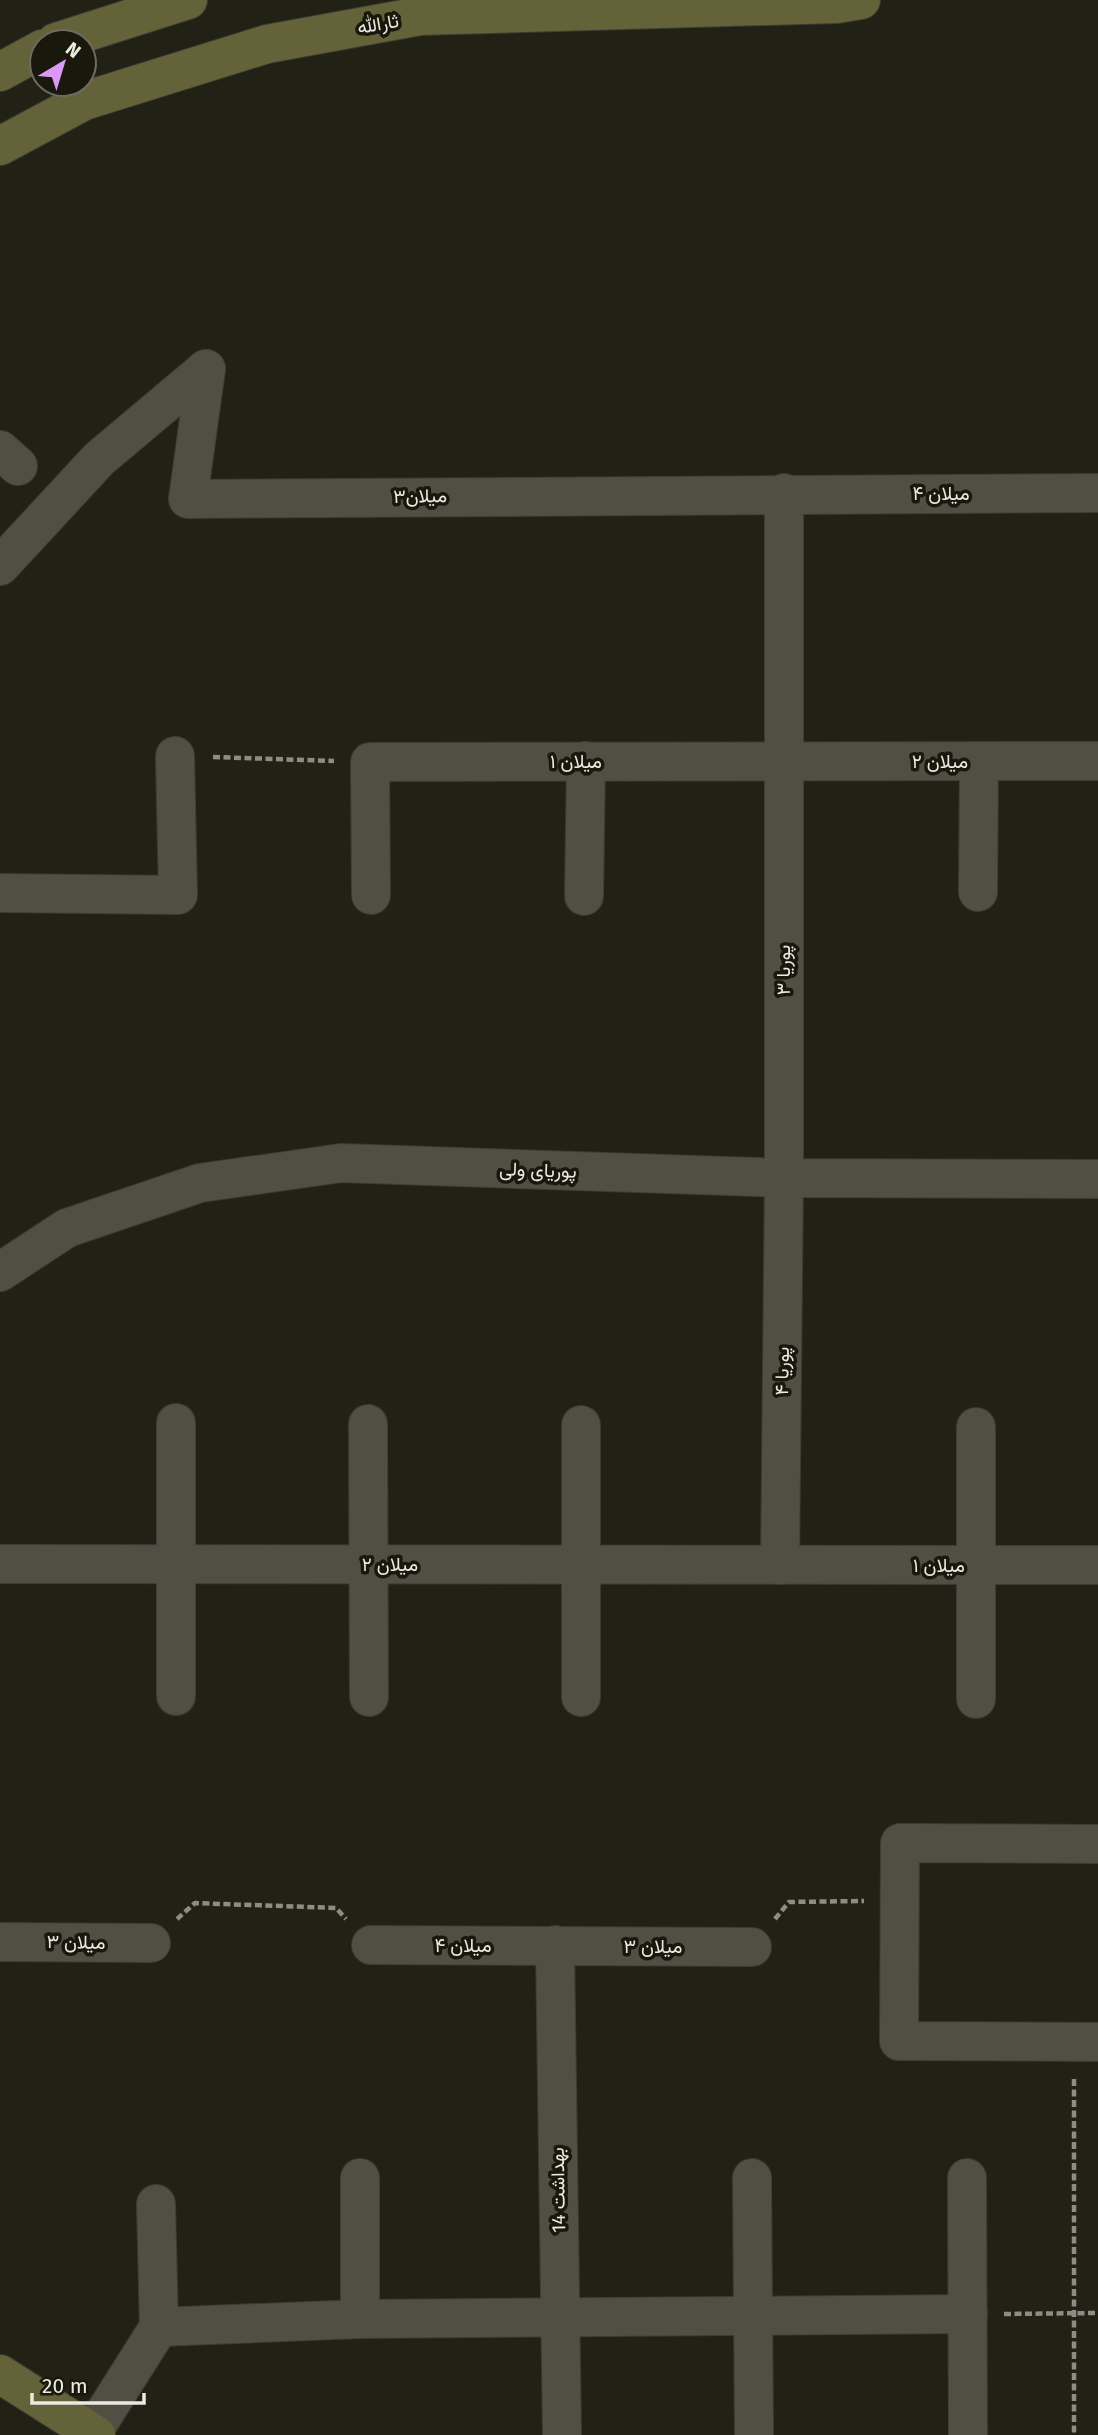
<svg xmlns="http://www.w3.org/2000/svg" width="1098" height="2435" font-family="'Fira Sans',Vazirmatn,sans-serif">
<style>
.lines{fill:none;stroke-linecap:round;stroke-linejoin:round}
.minor-casing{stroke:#3c3c34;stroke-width:40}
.tertiary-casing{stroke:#3c3c34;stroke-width:40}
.secondary-casing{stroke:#3c3c34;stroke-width:40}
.path{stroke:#8d8d83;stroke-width:4.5;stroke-dasharray:7 3.5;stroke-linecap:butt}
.minor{stroke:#4f4f43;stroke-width:38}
.tertiary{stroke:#4f4f43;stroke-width:38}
.secondary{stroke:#646238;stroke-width:38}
.labels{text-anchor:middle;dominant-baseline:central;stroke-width:7;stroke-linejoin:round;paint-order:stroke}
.street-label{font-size:19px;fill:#eaeae2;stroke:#18180d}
</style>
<rect width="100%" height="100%" fill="#212116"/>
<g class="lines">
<g class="minor-casing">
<g id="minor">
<polyline points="206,369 188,499 1098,493"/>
<polyline points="0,450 18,466"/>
<polyline points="0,566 99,459 206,369"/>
<polyline points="978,892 979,761"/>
<polyline points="0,893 178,895 175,756"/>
<polyline points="371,895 370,762 1098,761"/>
<polyline points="584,896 586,761"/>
<polyline points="368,1424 369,1697"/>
<polyline points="0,1564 1098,1565"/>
<polyline points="780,1565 784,1178 784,493"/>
<polyline points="176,1696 176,1423"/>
<polyline points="581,1697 581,1425"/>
<polyline points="976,1699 976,1427"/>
<polyline points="1098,1844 900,1843 899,2041 1098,2042"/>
<polyline points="0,1942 151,1943"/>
<polyline points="371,1945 752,1947"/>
<polyline points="555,1945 562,2435"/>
<polyline points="360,2178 360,2319"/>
<polyline points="752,2178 754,2435"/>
<polyline points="967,2178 968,2435"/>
<polyline points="159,2327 360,2319 968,2314"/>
<polyline points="92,2433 159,2327 156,2204"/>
</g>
</g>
<g class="tertiary-casing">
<polyline id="tertiary" points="0,1272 67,1228 200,1183 341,1163 784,1178 1098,1179"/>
</g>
<g class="secondary-casing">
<g id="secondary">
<polyline points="56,42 188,0"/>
<polyline points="0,72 42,49"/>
<polyline points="0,146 84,101 267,44 420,16 837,4 861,0"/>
<polyline points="0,2374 96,2435"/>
</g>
</g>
<g class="path">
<polyline points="213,757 334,761"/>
<polyline points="177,1919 195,1903 336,1908 346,1919"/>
<polyline points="775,1919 789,1902 864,1901"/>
<polyline points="1074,2079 1074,2435"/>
<polyline points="1004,2314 1098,2313"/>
</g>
<use href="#minor" class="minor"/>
<use href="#tertiary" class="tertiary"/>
<use href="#secondary" class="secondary"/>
</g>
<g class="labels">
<g class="street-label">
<text transform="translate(378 24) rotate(-10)">ثارالله</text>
<text x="941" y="493">میلان ۴</text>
<text transform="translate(420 496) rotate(-1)">میلان۳</text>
<text x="576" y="761">میلان ۱</text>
<text x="940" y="761">میلان ۲</text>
<text transform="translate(783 970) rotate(-90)">پوریا ۳</text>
<text transform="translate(538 1170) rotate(2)">پوریای ولی</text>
<text transform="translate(782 1371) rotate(-89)">پوریا ۴</text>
<text x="390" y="1564">میلان ۲</text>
<text x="939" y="1565">میلان ۱</text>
<text transform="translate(76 1942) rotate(1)">میلان ۳</text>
<text x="463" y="1945">میلان ۴</text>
<text x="653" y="1946">میلان ۳</text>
<text transform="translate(558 2190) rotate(-91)">بهداشت 14</text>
</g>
</g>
<g transform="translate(63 63) rotate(38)"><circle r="33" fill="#18180d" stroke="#6c6c62" stroke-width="2"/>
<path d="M0-5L12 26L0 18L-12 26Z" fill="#db99f6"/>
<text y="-10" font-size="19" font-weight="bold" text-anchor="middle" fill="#eaeae2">N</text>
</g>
<path d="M32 2393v10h112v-10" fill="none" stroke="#eaeae2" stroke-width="3.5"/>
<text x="42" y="2393" font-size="21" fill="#eaeae2" stroke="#18180d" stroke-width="5" paint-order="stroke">20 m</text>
</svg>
